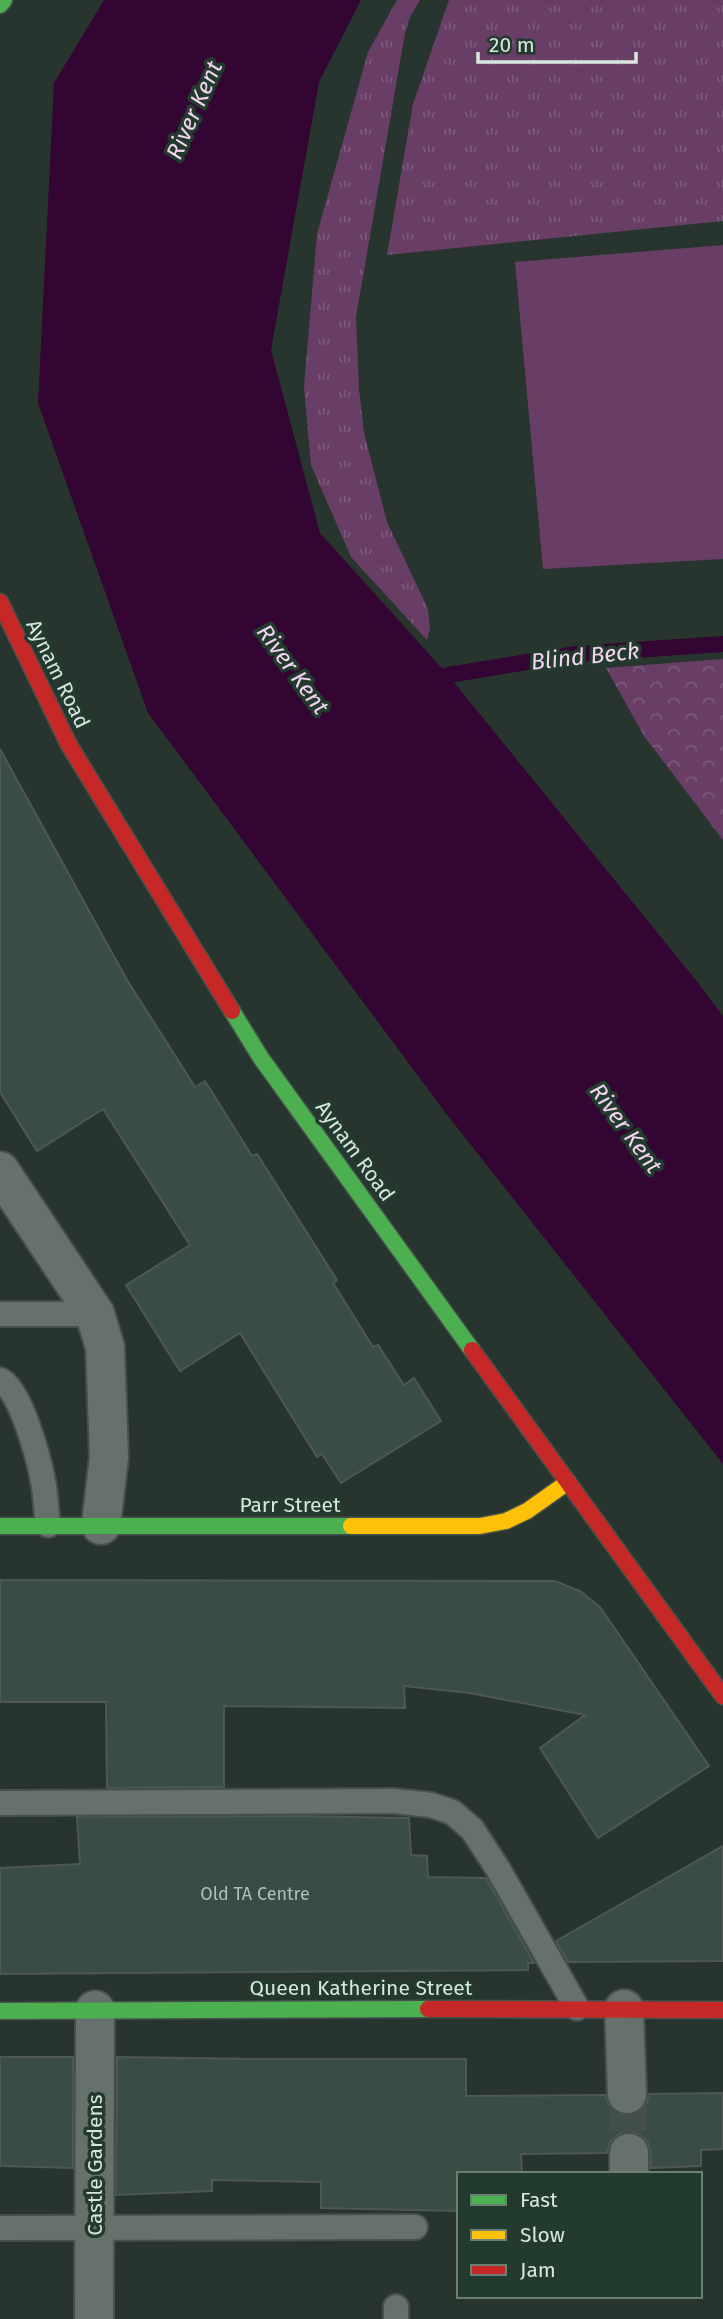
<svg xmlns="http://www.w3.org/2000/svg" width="723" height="2319" font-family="'Fira Sans',sans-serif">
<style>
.grass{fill:url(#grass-tufts)}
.park{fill:url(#park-crowns)}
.garden{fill:#683d66}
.water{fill:#320532}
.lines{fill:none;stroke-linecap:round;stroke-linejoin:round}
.stream{stroke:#320532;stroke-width:16}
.building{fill:#394d44;stroke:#4d5853;stroke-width:2}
.street-tunnel{stroke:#425049;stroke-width:38;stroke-dasharray:38 19;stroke-linecap:butt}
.lane-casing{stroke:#45504b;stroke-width:28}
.street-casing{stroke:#45504b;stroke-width:42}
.fast-casing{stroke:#45504b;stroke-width:19}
.slow-casing{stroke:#45504b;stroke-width:19}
.jam-casing{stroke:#45504b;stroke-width:19}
.lane{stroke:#67716c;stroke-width:24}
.street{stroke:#67716c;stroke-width:38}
.fast{stroke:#4caf50;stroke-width:16}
.slow{stroke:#ffc107;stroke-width:16}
.jam{stroke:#c62828;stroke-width:16}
.labels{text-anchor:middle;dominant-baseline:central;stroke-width:7;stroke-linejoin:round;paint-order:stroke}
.number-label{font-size:18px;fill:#b0c0b8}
.street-label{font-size:21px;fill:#d8e6df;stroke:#233a2f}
.water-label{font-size:23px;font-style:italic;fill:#f5d4f2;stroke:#233a2f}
</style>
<defs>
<pattern id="grass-tufts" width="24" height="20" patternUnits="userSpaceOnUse" patternTransform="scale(1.75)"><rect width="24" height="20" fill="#683d66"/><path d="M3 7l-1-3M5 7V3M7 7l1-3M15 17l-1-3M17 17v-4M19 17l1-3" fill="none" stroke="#7d597b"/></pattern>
<pattern id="park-crowns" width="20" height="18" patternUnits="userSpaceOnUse" patternTransform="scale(1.75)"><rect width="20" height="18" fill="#683d66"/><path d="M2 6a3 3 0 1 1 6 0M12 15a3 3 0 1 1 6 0" fill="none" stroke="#7d597b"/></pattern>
</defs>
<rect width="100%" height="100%" fill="#28352f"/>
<g class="grass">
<polygon points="397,0 420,0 410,17 405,33 356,317 359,389 364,433 387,522 428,609 430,629 427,640 351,557 311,465 304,387 317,234 368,52"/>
<polygon points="449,0 723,0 723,221 387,255 413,104"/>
</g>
<polygon class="park" points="723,659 723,840 644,736 606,668"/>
<polygon class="garden" points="723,245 723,559 543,569 515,262"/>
<polygon class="water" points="104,0 361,0 319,82 271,350 320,533 448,675 695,979 723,1016 723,1464 448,1116 148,713 38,403 54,83"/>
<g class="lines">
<polyline class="stream" points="448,675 576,654 723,644"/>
</g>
<g class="building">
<polygon points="0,749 127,980 195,1087 205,1081 252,1156 257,1154 337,1280 333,1283 373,1347 378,1345 404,1385 414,1378 441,1421 341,1483 322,1454 317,1457 240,1333 180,1371 126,1285 190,1245 103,1109 37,1151 0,1092"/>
<polygon points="0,1580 555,1581 580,1591 600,1607 709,1766 598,1838 540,1748 585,1715 470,1693 404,1686 405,1708 224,1706 224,1787 107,1788 106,1702 0,1702"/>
<polygon points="295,1816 409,1818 411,1855 427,1856 428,1877 486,1878 534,1963 528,1963 528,1970 0,1974 0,1868 80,1864 77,1817"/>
<polygon points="723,1846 723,1961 568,1962 556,1941"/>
<polygon points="0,2057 73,2057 73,2168 0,2166"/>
<polygon points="117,2057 265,2059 466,2059 466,2096 605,2095 609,2106 617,2114 627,2116 639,2112 646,2105 649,2094 723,2093 723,2149 701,2150 701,2166 651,2168 651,2153 648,2142 639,2134 628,2131 619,2134 610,2142 607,2153 521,2154 522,2174 459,2174 459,2211 321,2208 321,2182 212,2180 212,2191 116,2195"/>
</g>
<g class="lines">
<polyline class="street-tunnel" points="627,2094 629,2153"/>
<g class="lane-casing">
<g id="lane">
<polyline points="0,1314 95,1314"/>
<path d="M0,1380C20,1388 39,1459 43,1481C46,1495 46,1511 48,1525"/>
<polyline points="0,1803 394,1801 431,1805 452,1812 472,1829 498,1869 577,2008"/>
<polyline points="0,2228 415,2227"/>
<polyline points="396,2319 396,2307"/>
</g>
</g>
<g class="street-casing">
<g id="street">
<polyline points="0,1171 95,1314 105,1347 109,1457 101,1525"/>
<polyline points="624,2009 627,2094"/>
<polyline points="629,2153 629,2174"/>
<polyline points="94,2319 95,2010"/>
</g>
</g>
<g class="fast-casing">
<g id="fast">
<polyline points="0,5 4,0"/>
<polyline points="232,1011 261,1058 472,1350"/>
<polyline points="0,1526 351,1526"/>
<polyline points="0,2011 428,2009"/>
</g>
</g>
<g class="slow-casing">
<polyline id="slow" points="351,1526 480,1526 506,1521 527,1511 568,1482"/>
</g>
<g class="jam-casing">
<g id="jam">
<polyline points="0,602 69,745 232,1011"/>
<polyline points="472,1350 723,1696"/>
<polyline points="428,2009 723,2010"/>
</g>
</g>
<use href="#lane" class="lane"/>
<use href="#street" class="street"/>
<use href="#fast" class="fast"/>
<use href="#slow" class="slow"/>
<use href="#jam" class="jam"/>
</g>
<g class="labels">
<g class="number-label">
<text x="255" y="1894">Old TA Centre</text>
</g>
<g class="street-label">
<text transform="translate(58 674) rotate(64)">Aynam Road</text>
<text transform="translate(355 1151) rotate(54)">Aynam Road</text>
<text x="290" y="1505">Parr Street</text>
<text x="361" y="1988">Queen Katherine Street</text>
<text transform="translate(95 2165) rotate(-90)">Castle Gardens</text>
</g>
<g class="water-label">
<text transform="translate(194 110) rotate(-66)">River Kent</text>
<text transform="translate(585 656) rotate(-6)">Blind Beck</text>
<text transform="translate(293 669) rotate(54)">River Kent</text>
<text transform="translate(626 1128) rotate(54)">River Kent</text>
</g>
</g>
<rect x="457" y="2172" width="245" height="126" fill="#233a2f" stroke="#6b7f75" stroke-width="2"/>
<rect x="471" y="2195" width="35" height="10" fill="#4caf50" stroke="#6b7f75" stroke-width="2"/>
<text x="520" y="2207" font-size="21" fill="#d8e6df">Fast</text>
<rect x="471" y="2230" width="35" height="10" fill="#ffc107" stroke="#6b7f75" stroke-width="2"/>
<text x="520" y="2242" font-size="21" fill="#d8e6df">Slow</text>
<rect x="471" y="2265" width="35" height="10" fill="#c62828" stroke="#6b7f75" stroke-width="2"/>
<text x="520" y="2277" font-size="21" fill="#d8e6df">Jam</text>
<path d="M478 52v10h158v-10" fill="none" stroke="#d8e6df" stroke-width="3.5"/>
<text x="489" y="52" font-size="21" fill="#d8e6df" stroke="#233a2f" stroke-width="5" paint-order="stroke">20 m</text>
</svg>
